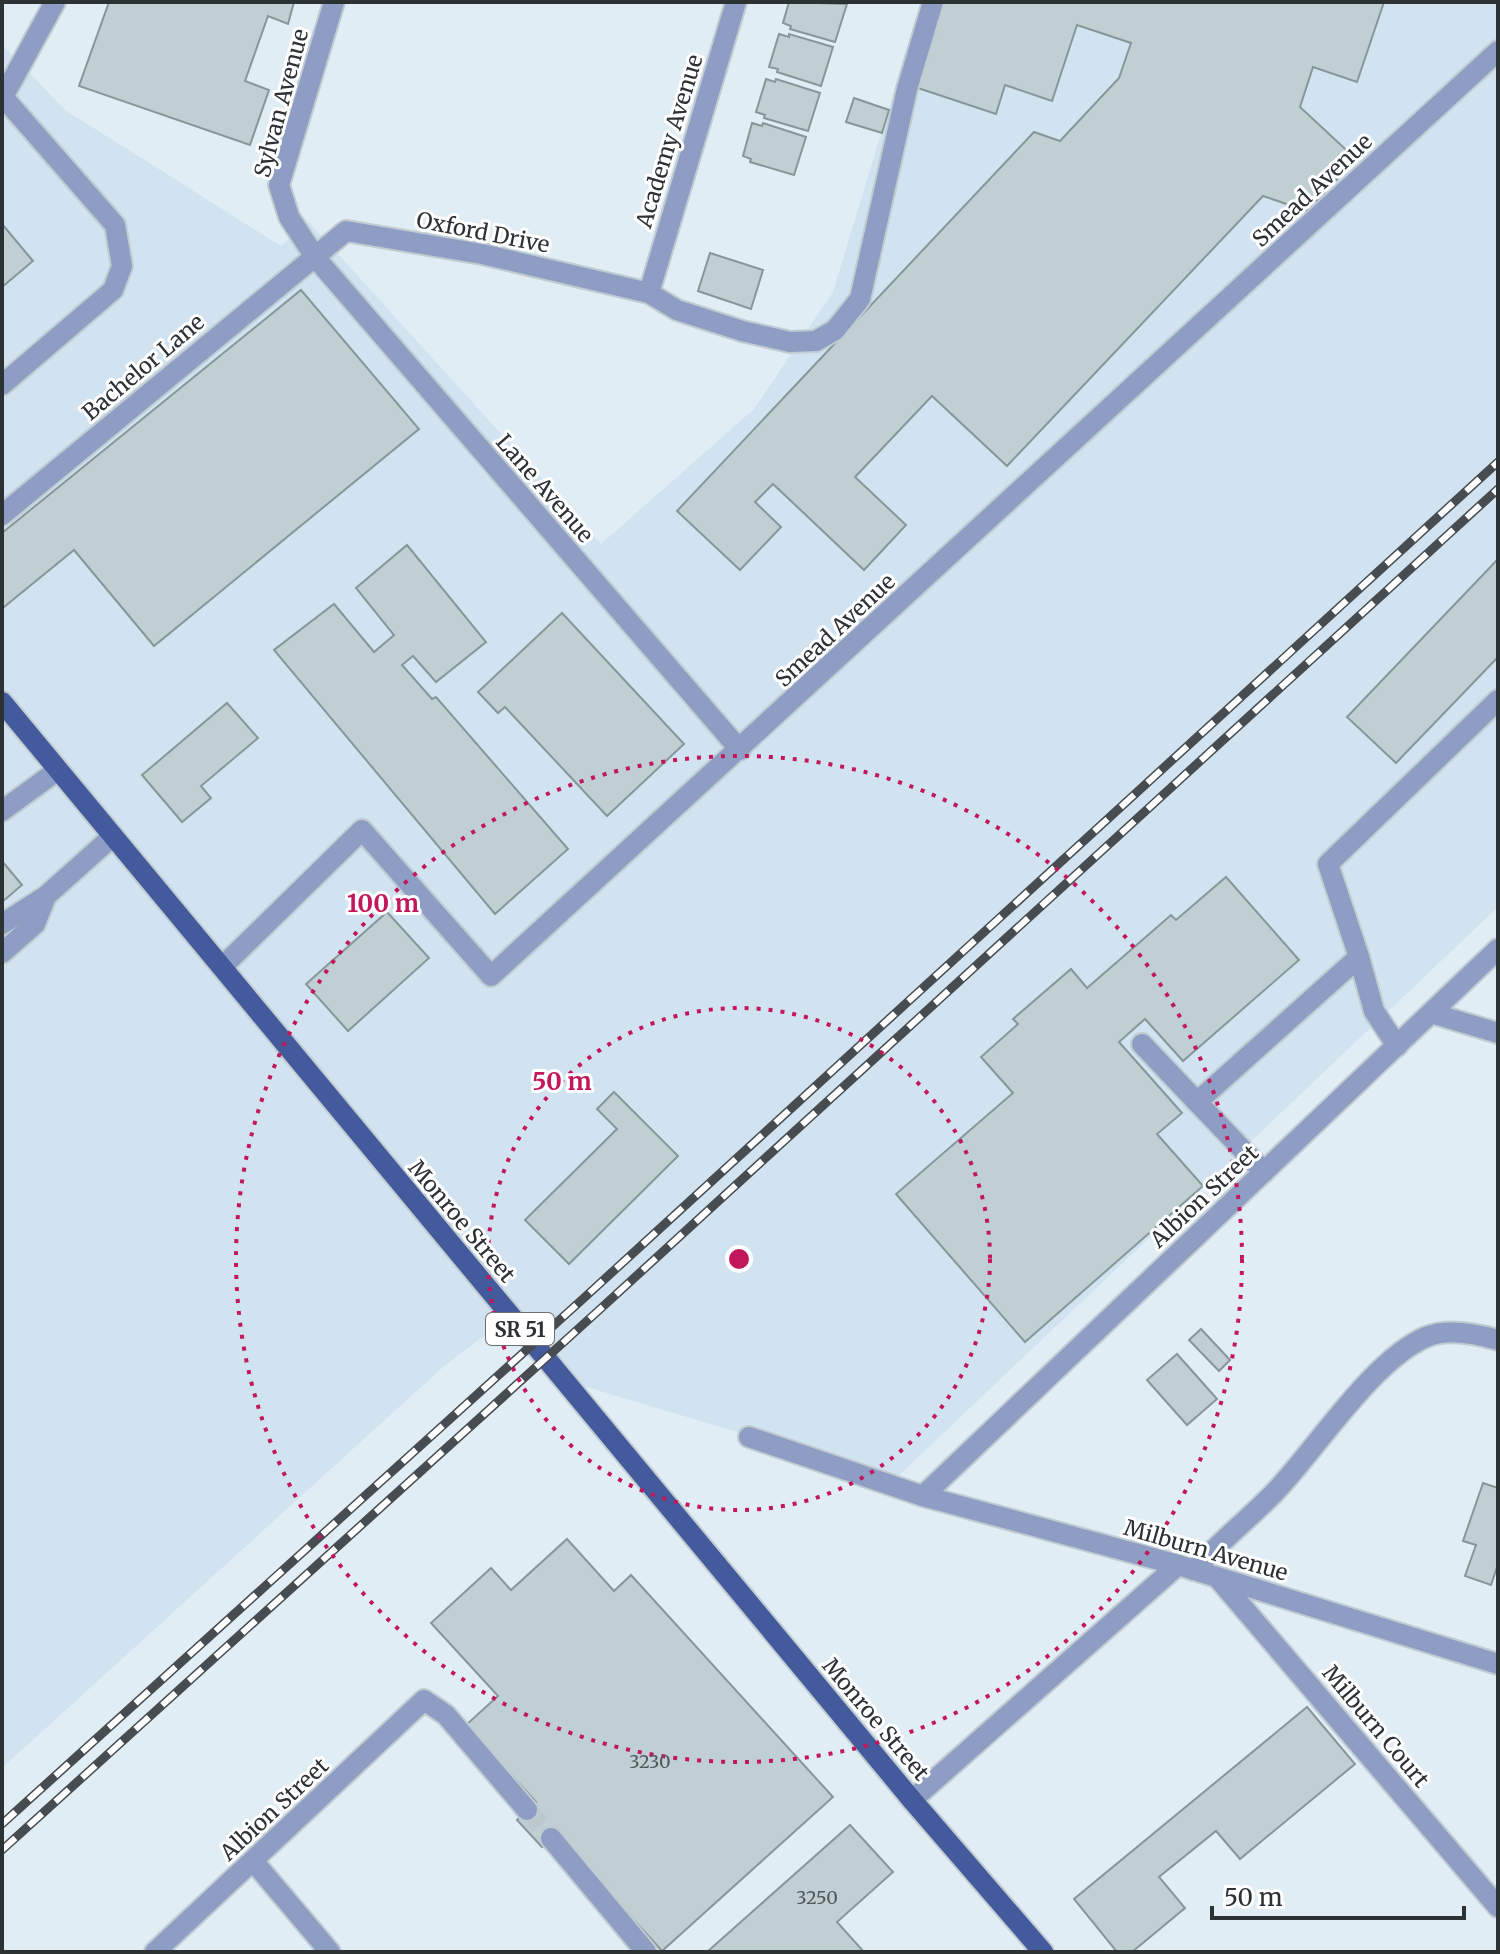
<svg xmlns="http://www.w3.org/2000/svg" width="1500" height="1954" font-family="Merriweather,serif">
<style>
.built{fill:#d1e3f0}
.building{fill:#c0cfd2;stroke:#879699;stroke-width:2}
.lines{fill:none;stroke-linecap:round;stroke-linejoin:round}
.minor-tunnel{stroke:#bdc7ce;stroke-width:20;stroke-dasharray:20 10;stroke-linecap:butt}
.minor-casing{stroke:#c0cbd2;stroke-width:24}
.major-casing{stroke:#c0cbd2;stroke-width:24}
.minor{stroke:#8e9dc3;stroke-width:20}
.major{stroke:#435b9c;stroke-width:20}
.rail-casing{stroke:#464c4f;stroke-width:9}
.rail{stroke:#fff;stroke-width:6;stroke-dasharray:18;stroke-linecap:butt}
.ring{fill:none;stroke:#c2185b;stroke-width:4;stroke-dasharray:4 8}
.labels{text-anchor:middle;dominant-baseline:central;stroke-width:6;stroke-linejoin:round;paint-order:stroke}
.number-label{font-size:18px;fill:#51585c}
.shield{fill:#fff;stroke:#6b6f71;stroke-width:2}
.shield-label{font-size:20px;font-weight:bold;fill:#2c3134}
.street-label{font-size:22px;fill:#2c3134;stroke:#fff}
.centre{fill:#c2185b;stroke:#fff;stroke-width:4}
.ring-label{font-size:24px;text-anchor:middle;font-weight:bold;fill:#c2185b;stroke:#fff;stroke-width:6;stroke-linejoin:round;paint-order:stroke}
</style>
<rect width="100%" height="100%" fill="#e1edf5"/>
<polygon class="built" points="921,2 1498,2 1498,907 895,1479 563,1380 509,1316 442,1368 2,1768 2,44 65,110 281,246 309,222 601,544 754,409 833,292"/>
<g class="building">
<polygon points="109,2 294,2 288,24 268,16 245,81 269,90 250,145 79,86"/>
<polygon points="789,2 847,4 835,42 790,29 791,26 783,23"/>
<polygon points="944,2 1384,2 1357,82 1313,67 1300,107 1356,159 1307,211 1263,196 1007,466 932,396 855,477 906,525 864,570 773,484 755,502 781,527 740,570 677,511 1034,132 1060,141 1119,78 1131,43 1077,25 1052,101 1005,85 996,114 915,87"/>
<polygon points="779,34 789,37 789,34 833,47 821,86 777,72 778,69 769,67"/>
<polygon points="766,79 775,82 776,79 820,93 808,131 764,118 765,115 756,112"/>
<polygon points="854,98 889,110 882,133 846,122"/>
<polygon points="752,123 762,126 763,123 806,137 794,175 750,162 751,159 743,156"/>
<polygon points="2,224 33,261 2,287"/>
<polygon points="710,253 763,270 751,309 698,291"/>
<polygon points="301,290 419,429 154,646 74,550 4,607 2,604 2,533"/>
<polygon points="407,545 486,642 436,682 413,656 402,665 432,699 436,697 568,849 495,914 274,650 334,604 374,652 394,635 356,588"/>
<polygon points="1498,559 1498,657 1396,763 1347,717"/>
<polygon points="562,613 684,744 607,816 505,707 498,713 478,692"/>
<polygon points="227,703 258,738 201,786 211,798 182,822 142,775"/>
<polygon points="2,861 22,885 2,902"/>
<polygon points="1226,877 1299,960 1183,1061 1145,1019 1119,1042 1182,1113 1157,1134 1203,1186 1025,1342 896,1194 1013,1093 981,1057 1018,1024 1013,1019 1071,969 1087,988 1171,915 1176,920"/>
<polygon points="387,912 429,958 348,1031 306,984"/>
<polygon points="614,1092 678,1156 569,1264 525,1220 617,1129 597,1109"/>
<polygon points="1201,1329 1230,1360 1219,1371 1189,1340"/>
<polygon points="1177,1354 1217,1399 1187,1425 1147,1380"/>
<polygon points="1483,1483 1498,1488 1498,1564 1491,1585 1465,1576 1476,1545 1463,1541"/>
<polygon points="567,1539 614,1591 631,1575 833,1797 662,1951 556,1834 542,1847 517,1820 536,1802 466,1725 498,1696 431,1623 491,1568 511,1590"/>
<polygon points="1307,1707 1355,1764 1240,1859 1216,1831 1159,1877 1185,1908 1132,1952 1117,1952 1074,1899"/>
<polygon points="850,1825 893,1872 837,1922 864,1952 707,1952"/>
</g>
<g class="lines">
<polyline class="minor-tunnel" points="527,1810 551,1838"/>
<g class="minor-casing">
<g id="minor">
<polyline points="334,2 279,185 289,217 315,257 740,750"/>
<polyline points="2,99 55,2"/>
<polyline points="649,293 736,2"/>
<polyline points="2,385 113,290 122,266 115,225 4,98"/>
<polyline points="2,515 346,231 482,254 649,293 677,310 742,331 790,342 816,341 835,330 860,299 907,89 933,2"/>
<polyline points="2,811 58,770"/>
<polyline points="2,924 46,896"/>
<polyline points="1498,949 923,1496 1178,1565 1498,1664"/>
<polyline points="2,953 35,924 46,896 113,836"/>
<polyline points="1359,957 1328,864 1498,700"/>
<polyline points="222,967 362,830 491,976 1498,51"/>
<polyline points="1431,1013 1498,1033"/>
<polyline points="1142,1044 1197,1102"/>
<polyline points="1264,1172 1197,1102 1359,957 1374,1011 1397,1046"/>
<polyline points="749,1437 923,1496"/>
<path d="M1194,1570C1219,1543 1247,1520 1273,1494C1316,1450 1371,1361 1426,1337C1447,1328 1477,1334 1498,1340"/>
<polyline points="1217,1577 1498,1907"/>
<polyline points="912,1800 1178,1565"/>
<polyline points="551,1838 646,1952"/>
<polyline points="254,1862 330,1952"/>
<polyline points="155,1952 424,1700 446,1715 527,1810"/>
</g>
</g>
<g class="major-casing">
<polyline id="major" points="2,702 912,1800 1043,1952"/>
</g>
<use href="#minor" class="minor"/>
<use href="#major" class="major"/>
<g class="rail-casing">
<g id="rail">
<polyline points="2,1824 585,1297 1498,462"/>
<polyline points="2,1850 598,1311 1498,489"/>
</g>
</g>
<use href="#rail" class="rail"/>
</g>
<g class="ring">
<circle cx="739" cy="1259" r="251"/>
<circle cx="739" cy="1259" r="503"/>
</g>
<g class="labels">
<g class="number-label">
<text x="650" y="1761">3230</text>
<text x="817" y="1897">3250</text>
</g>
<rect class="shield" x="486" y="1313" width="68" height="32" rx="6"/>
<g class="shield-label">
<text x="520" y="1329">SR 51</text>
</g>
<g class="street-label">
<text transform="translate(281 103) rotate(-75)">Sylvan Avenue</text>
<text transform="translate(669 141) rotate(-73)">Academy Avenue</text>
<text transform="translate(1312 190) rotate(-43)">Smead Avenue</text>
<text transform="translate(483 232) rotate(11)">Oxford Drive</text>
<text transform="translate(143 367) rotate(-40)">Bachelor Lane</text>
<text transform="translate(545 488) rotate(49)">Lane Avenue</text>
<text transform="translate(835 630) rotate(-43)">Smead Avenue</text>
<text transform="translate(1204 1196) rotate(-43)">Albion Street</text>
<text transform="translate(462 1221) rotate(50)">Monroe Street</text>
<text transform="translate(1206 1550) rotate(16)">Milburn Avenue</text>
<text transform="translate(876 1719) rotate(50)">Monroe Street</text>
<text transform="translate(1376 1726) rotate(50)">Milburn Court</text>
<text transform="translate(274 1809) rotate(-43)">Albion Street</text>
</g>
</g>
<circle cx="739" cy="1259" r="12" class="centre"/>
<g class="ring-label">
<text x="383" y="912">100 m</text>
<text x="562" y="1090">50 m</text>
</g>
<rect width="1500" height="1954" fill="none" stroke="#2c3134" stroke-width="8"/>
<path d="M1212 1906v12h252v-12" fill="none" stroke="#2c3134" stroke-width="4"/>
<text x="1224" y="1906" font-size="24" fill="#2c3134" stroke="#ffffff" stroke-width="6" paint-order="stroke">50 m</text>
</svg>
